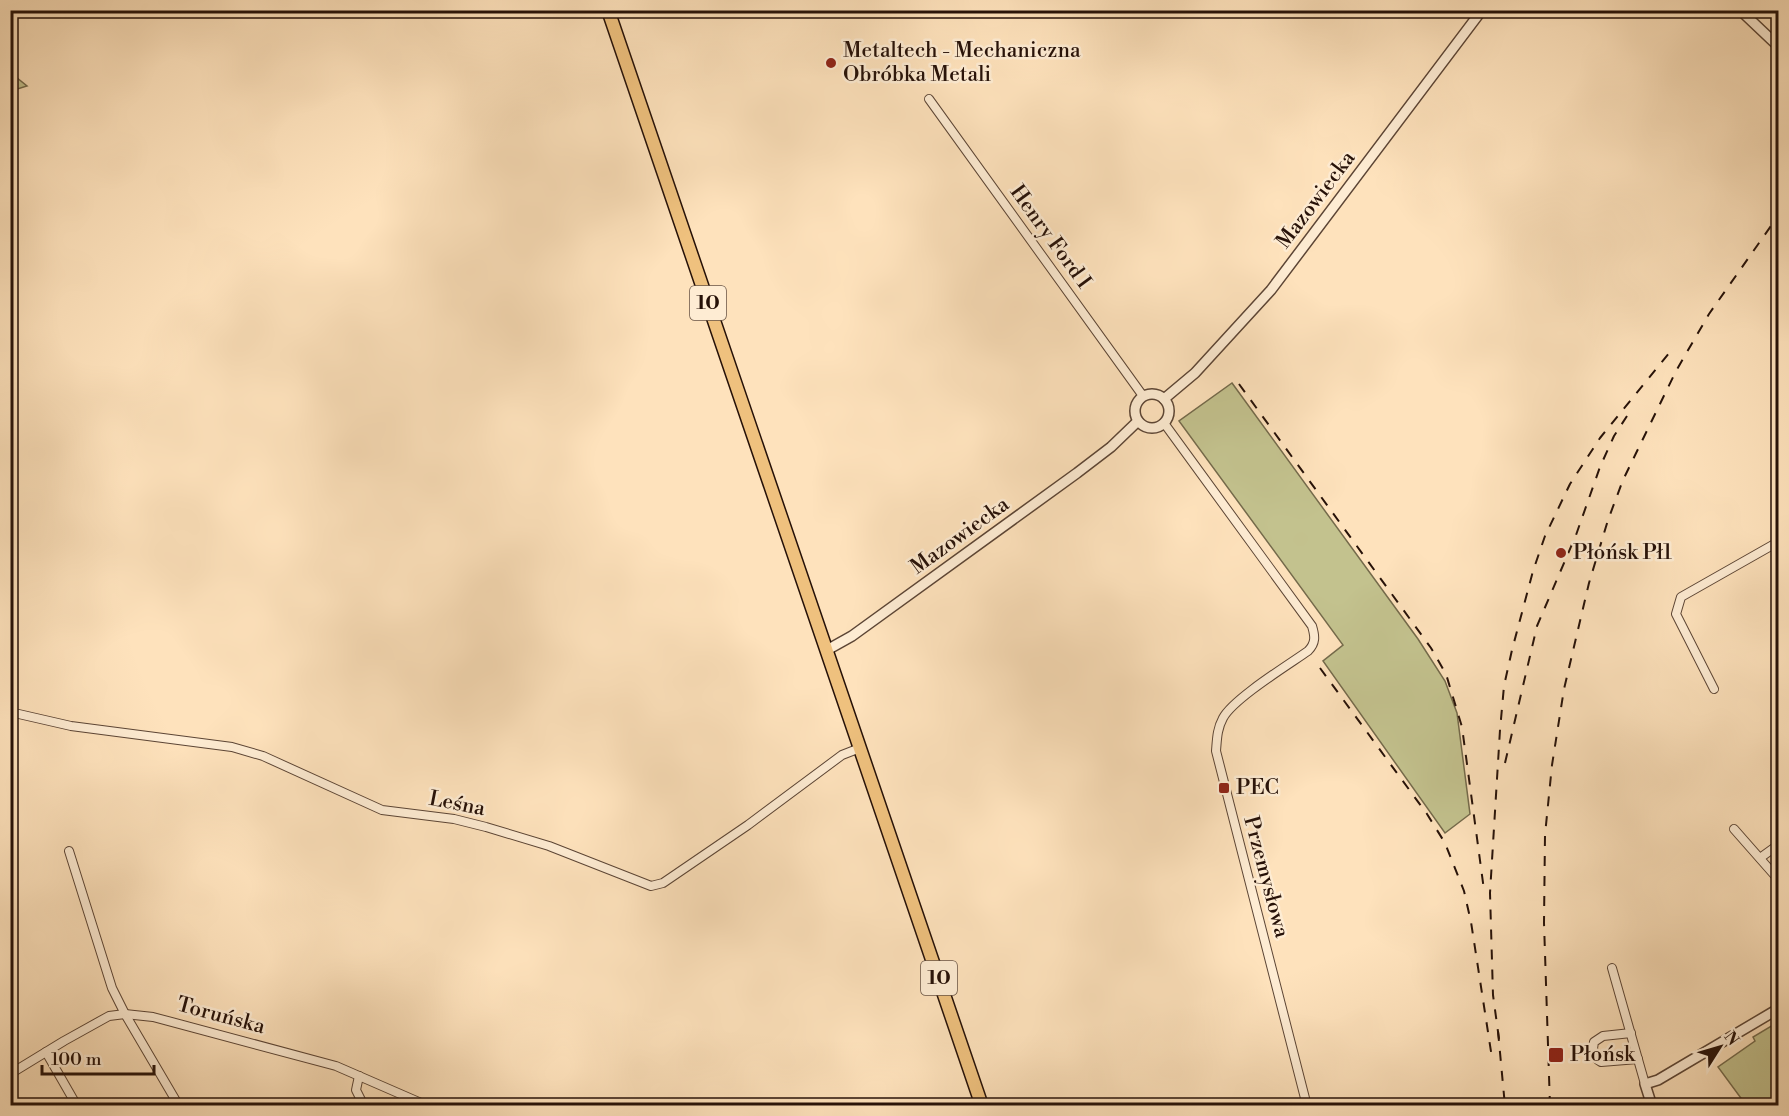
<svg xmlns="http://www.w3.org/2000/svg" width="1789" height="1116" font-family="'Libre Bodoni',serif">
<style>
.green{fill:#c3c28e;stroke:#746a4b;stroke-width:1.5}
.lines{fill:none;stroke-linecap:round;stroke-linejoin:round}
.minor-casing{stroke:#5c4535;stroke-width:10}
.tertiary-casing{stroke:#5c4535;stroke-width:12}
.primary-casing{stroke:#261108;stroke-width:15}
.minor{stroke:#feecd3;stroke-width:8}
.tertiary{stroke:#feecd3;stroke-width:9}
.primary{stroke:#efc17e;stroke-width:12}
.rail{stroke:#261108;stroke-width:2;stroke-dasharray:10 10;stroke-linecap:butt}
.poi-dot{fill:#8f2418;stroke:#feecd3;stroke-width:2}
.labels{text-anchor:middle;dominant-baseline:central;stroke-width:5;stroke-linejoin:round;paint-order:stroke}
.shield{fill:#feecd3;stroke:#675345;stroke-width:1.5}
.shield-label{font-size:20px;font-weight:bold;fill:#261108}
.poi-label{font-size:21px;fill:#261108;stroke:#feecd3;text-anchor:start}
.street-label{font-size:21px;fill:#261108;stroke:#feecd3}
</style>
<rect width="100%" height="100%" fill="#fee2bc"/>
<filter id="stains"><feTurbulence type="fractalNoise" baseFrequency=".00333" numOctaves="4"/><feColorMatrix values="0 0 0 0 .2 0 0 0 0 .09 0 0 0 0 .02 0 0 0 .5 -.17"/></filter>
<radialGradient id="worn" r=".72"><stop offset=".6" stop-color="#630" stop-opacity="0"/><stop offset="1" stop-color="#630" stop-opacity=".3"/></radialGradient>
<g class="green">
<polygon points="11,73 27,86 11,91"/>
<polygon points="1232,383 1418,639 1445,681 1457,713 1470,814 1445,833 1323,661 1343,645 1179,421"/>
<polygon points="1778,1022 1778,1105 1768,1105 1764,1099 1755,1105 1746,1105 1718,1067 1755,1041 1753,1037"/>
</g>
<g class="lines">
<g class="minor-casing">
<g id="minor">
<polyline points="929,99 1143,396"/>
<path d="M1164,423L1312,626C1315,636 1316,643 1308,651C1288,665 1233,699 1223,718C1217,729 1217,739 1216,751L1307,1106"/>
<polyline points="1714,689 1676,614 1681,597 1778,542"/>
<polyline points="10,712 71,726 232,747 263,756 382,810 454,819 486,827 549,846 651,886 663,883 748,825 842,755 860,748"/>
<polyline points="1734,829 1778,879"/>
<polyline points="69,851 112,988 125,1014 179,1106"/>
<polyline points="1760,858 1778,845"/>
<polyline points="1612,968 1645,1084"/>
<path d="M1631,1033L1603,1036L1594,1042C1592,1050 1593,1058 1601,1062L1638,1059"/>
<polyline points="46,1052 77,1106"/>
<polyline points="10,1074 64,1041 109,1016 125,1014 153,1017 336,1066 428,1106"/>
<polyline points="359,1076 356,1090 364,1106"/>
</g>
</g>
<g class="tertiary-casing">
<g id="tertiary">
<polyline points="1740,10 1778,46"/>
<circle cx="1152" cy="411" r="17"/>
<polyline points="1164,399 1195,373 1271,290 1482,10"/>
<polyline points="827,650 852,636 1077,473 1111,447 1138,421"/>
<polyline points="1652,1106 1645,1084 1658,1080 1778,1009"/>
</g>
</g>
<g class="primary-casing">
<polyline id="primary" points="608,10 982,1106"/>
</g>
<use href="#minor" class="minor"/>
<use href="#tertiary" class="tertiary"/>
<use href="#primary" class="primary"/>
<g class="rail">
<polyline points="1239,384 1431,648 1446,674 1462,727 1484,890"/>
<polyline points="1320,668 1427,814 1445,843 1464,891 1471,922 1492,1058"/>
<polyline points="1505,763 1537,626 1576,535 1600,467 1614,436 1627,416"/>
<polyline points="1498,1031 1505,1106"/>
<polyline points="1499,1039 1493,995 1490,893 1500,730 1504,686 1512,650 1533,571 1545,536 1570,484 1600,438 1674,347"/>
<polyline points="1550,1106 1544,923 1545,835 1552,765 1564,689 1589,583 1608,520 1623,480 1676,371 1709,314 1778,216"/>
</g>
</g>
<g class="poi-dot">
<circle cx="831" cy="63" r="6"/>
<circle cx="1561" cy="553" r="6"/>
<rect x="1218" y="782" width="12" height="12" rx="3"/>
<rect x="1548" y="1047" width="16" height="16" rx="3"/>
</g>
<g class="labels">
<g class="shield">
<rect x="690" y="286" width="36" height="34" rx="4.5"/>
<rect x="921" y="961" width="36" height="34" rx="4.5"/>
</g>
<g class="shield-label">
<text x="708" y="303">10</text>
<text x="939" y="978">10</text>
</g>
<g class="poi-label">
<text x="843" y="51">Metaltech - Mechaniczna<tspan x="843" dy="24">Obróbka Metali</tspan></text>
<text x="1573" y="553">Płońsk Pł1</text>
<text x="1236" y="788">PEC</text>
<text x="1570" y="1055">Płońsk</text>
</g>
<g class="street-label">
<text transform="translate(1316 200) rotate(-53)">Mazowiecka</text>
<text transform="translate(1050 237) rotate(54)">Henry Ford I</text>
<text transform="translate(960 536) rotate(-36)">Mazowiecka</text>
<text transform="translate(457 804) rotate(11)">Leśna</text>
<text transform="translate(1266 877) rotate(75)">Przemysłowa</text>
<text transform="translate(221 1016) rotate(15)">Toruńska</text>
</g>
</g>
<rect width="1789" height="1116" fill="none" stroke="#fee2bc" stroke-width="36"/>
<rect x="12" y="12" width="1765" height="1092" fill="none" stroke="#261108" stroke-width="3"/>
<rect x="18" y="18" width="1753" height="1080" fill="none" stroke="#261108" stroke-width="1.5"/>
<g transform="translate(1720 1047) rotate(53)" stroke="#feecd3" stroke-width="4.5" paint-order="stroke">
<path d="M0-4.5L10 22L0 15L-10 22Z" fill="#261108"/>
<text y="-9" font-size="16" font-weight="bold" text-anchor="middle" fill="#261108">N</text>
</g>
<path d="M42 1065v9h112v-9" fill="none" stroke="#261108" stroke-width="3"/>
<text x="51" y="1065" font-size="18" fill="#261108" stroke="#feecd3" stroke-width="4.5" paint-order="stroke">100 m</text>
<rect width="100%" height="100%" filter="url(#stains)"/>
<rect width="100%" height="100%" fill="url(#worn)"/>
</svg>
